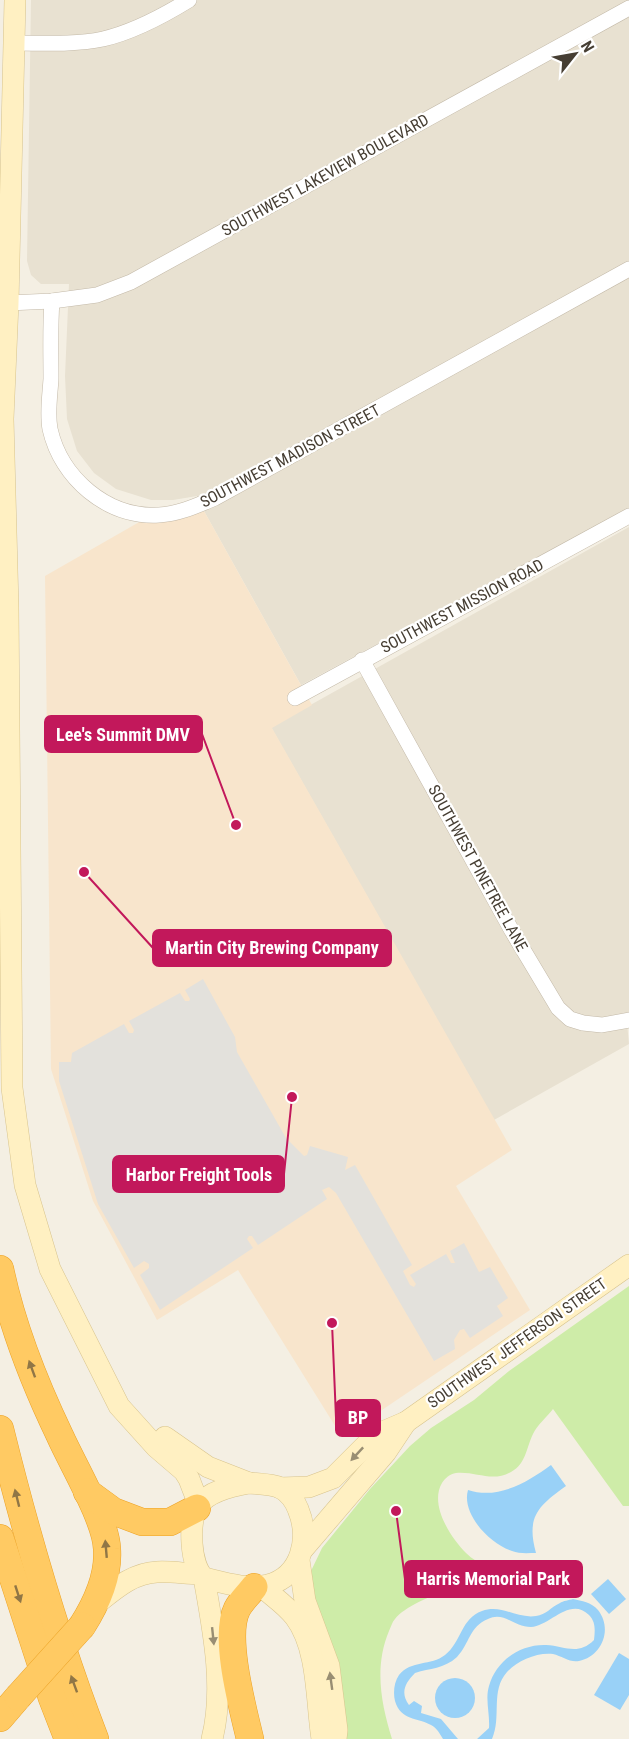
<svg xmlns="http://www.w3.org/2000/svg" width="629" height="1739" font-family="'Roboto Condensed',sans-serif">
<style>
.residential{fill:#e8e1d1}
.commercial{fill:#f8e5cc}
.green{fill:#ceeca8}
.parking{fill:#e3e1dc}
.water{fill:#99d1f7}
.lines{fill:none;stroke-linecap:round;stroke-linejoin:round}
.street-casing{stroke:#c3b9a8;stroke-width:16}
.secondary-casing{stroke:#d8c48e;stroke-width:22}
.highway-casing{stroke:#eca225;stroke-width:28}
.street{stroke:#fff;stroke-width:15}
.secondary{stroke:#fff0c2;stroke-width:21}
.highway{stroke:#ffca63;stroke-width:27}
.highway-bridge-casing{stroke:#eca225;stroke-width:28;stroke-linecap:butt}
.highway-bridge{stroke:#ffca63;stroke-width:27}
.oneway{fill:#907646}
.oneway2{fill:#998e73}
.labels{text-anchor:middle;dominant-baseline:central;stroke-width:4.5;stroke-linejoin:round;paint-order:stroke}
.street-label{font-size:16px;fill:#463e33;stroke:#fff}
.leader{fill:none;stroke:#c2185b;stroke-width:2}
.callout-dot{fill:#c2185b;stroke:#fff;stroke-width:2}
.callout{fill:#c2185b;stroke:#c2185b;stroke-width:2}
.callout-label{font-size:18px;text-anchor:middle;font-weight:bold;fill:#fff}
</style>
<rect width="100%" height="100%" fill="#f4efe3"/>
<g class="residential">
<polygon points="31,0 629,0 629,508 301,685 204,511 197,496 173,500 151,500 116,489 94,473 77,451 67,419 65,376 69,284 41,284 31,275 27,261"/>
<polygon points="629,527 629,1012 626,1013 629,1044 494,1120 271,727"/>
</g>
<polygon class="commercial" points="204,511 312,705 272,728 512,1150 456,1186 530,1310 342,1437 238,1270 157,1320 93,1201 51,1069 45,576 141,521 163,522"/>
<path class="green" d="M629,1286V1506H623L553,1409C547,1417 537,1425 533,1434C527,1446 526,1462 514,1470C494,1484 477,1471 456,1473C450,1474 445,1478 442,1483C429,1505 451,1538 466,1553C478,1565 496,1569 508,1581C502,1597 462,1587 447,1591C432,1595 404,1607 395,1619C392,1622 391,1627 389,1631C374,1667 381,1703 392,1739H342L317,1615L311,1571L322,1548L370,1489L410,1446L431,1428L474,1400L509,1371Z"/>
<polygon class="parking" points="203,979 235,1037 237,1052 286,1138 304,1156 307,1155 310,1146 348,1157 345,1170 355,1165 412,1265 403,1271 410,1285 414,1287 416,1284 410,1275 446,1254 451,1263 455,1263 450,1251 464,1243 479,1272 490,1267 508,1298 497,1306 503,1316 470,1338 464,1329 460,1330 454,1340 455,1349 434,1361 336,1193 329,1187 322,1190 327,1199 258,1245 252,1236 249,1236 247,1239 253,1248 160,1310 140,1275 149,1268 149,1264 144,1261 134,1268 98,1204 59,1081 59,1062 71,1062 72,1053 124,1024 129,1033 133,1033 134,1030 129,1021 180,993 185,1001 189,1001 190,999 185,990"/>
<g class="water">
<path d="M551,1465L566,1486C538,1506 526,1517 536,1553C528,1553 519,1554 512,1551C490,1544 461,1514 468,1490C498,1500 528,1482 551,1465Z"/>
<polygon points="608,1579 626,1599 609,1614 591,1594"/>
<path d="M573,1599C582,1601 591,1602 598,1610C613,1629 602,1656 579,1661C570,1663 562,1656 553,1654C537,1652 517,1661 507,1672C490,1691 502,1717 492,1739H477L489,1728C490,1714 485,1699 489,1686C496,1661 520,1644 546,1645C565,1646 578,1656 594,1640C595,1631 596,1622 589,1615C570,1596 550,1626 531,1627C514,1627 504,1611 488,1619C469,1627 470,1643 457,1657C444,1669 430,1668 415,1673C405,1683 400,1693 409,1705L414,1701L422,1706L421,1713L441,1719L458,1739H443C440,1734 437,1728 431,1725C417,1717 401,1721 395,1701C393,1693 394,1682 399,1675C411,1660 431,1666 445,1655C461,1643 461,1618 482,1611C502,1604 517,1619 536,1616C546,1615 551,1607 560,1603C563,1601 569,1600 573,1599Z"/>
<polygon points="619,1653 629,1659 629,1695 620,1710 594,1695"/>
<circle cx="455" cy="1698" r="20"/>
</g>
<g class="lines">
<g class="street-casing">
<g id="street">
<path d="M14,43C44,43 74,45 103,39C133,32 163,16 189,0"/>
<path d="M52,301C50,327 51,353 51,379C50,395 47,413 50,429C61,478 107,518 159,515C179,514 196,506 215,498L629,269"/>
<polyline points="8,303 52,301 97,295 131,282 629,8"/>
<polyline points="362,660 512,931 558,1008 570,1019 583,1023 602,1025 629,1020"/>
<polyline points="295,698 629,516"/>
</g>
</g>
<g class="secondary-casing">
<g id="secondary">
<polyline points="15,0 8,303 3,419 8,607 12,1088 25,1185 50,1269 119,1406 156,1447 184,1471 189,1479 199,1505"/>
<polyline points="165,1437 208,1467 249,1483"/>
<path d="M249,1483C259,1484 272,1484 281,1488C289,1493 295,1501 298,1509C310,1538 302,1576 268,1585C247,1590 225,1583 204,1578C190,1565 188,1523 198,1506C208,1491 232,1486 249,1483Z"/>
<polyline points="280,1488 309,1487 333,1478 368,1443 385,1431 406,1422 629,1265"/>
<polyline points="303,1549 386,1452 406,1422"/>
<polyline points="299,1560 305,1601 329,1666 337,1730 336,1739"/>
<path d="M204,1578C213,1629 225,1688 212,1739"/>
<path d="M261,1586C272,1596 286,1605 295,1617C319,1649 316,1702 322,1739"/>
<path d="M95,1605C114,1590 132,1573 157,1572C171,1571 186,1574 200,1574"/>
</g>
</g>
<g class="highway-casing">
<g id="highway">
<path d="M0,1269C12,1326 35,1384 60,1436C73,1465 106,1520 107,1549C109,1576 96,1604 82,1626"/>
<path d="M0,1429C26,1534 56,1638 95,1739"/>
<polyline points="87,1492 113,1511 142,1522 170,1522 197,1508"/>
<polyline points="0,1538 52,1698 68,1739"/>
<polyline points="0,1718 18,1697"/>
<path d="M250,1739C243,1709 223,1637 237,1609C241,1601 249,1594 254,1587"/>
</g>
</g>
<use href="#street" class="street"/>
<use href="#secondary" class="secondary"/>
<use href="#highway" class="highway"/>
<g class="highway-bridge-casing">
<polyline id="highway-bridge" points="18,1697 82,1626"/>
</g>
<use href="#highway-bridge" class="highway-bridge"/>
</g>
<defs><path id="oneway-solid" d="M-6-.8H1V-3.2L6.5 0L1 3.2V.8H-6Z" transform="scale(1.5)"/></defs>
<g class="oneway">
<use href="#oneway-solid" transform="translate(32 1369) rotate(-110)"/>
<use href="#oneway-solid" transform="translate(17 1498) rotate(-104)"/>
<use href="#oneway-solid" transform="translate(106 1549) rotate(-95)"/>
<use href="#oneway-solid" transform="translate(18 1594) rotate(72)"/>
<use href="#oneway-solid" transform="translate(74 1684) rotate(-110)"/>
</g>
<g class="oneway2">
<use href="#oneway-solid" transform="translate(357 1454) rotate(133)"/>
<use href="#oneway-solid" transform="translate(213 1636) rotate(84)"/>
<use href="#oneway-solid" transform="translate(331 1681) rotate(-98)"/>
</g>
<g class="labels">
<g class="street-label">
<text transform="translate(325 175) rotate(-29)">SOUTHWEST LAKEVIEW BOULEVARD</text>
<text transform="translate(290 456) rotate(-28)">SOUTHWEST MADISON STREET</text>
<text transform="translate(462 606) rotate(-28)">SOUTHWEST MISSION ROAD</text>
<text transform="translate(478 868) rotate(61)">SOUTHWEST PINETREE LANE</text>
<text transform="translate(517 1343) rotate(-35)">SOUTHWEST JEFFERSON STREET</text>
</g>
</g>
<path class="leader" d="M236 825L202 734M84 872L153 948M292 1097L284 1174M332 1323L336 1418M396 1511L405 1579"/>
<g class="callout-dot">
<circle cx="236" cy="825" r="6"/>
<circle cx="84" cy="872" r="6"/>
<circle cx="292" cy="1097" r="6"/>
<circle cx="332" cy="1323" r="6"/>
<circle cx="396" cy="1511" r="6"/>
</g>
<g class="callout">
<rect x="45" y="716" width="157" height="36" rx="6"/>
<rect x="153" y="930" width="238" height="36" rx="6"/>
<rect x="113" y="1156" width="171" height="36" rx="6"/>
<rect x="336" y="1400" width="44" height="36" rx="6"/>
<rect x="405" y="1561" width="177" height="36" rx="6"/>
</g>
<g class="callout-label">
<text x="123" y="741">Lee's Summit DMV</text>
<text x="272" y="954">Martin City Brewing Company</text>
<text x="199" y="1181">Harbor Freight Tools</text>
<text x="358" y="1424">BP</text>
<text x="493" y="1585">Harris Memorial Park</text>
</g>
<g transform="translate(575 54) rotate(59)" stroke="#ffffff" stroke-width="4.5" paint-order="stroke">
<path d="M0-4.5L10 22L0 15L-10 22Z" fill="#463e33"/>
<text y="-9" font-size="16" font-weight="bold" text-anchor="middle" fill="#463e33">N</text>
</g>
</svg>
